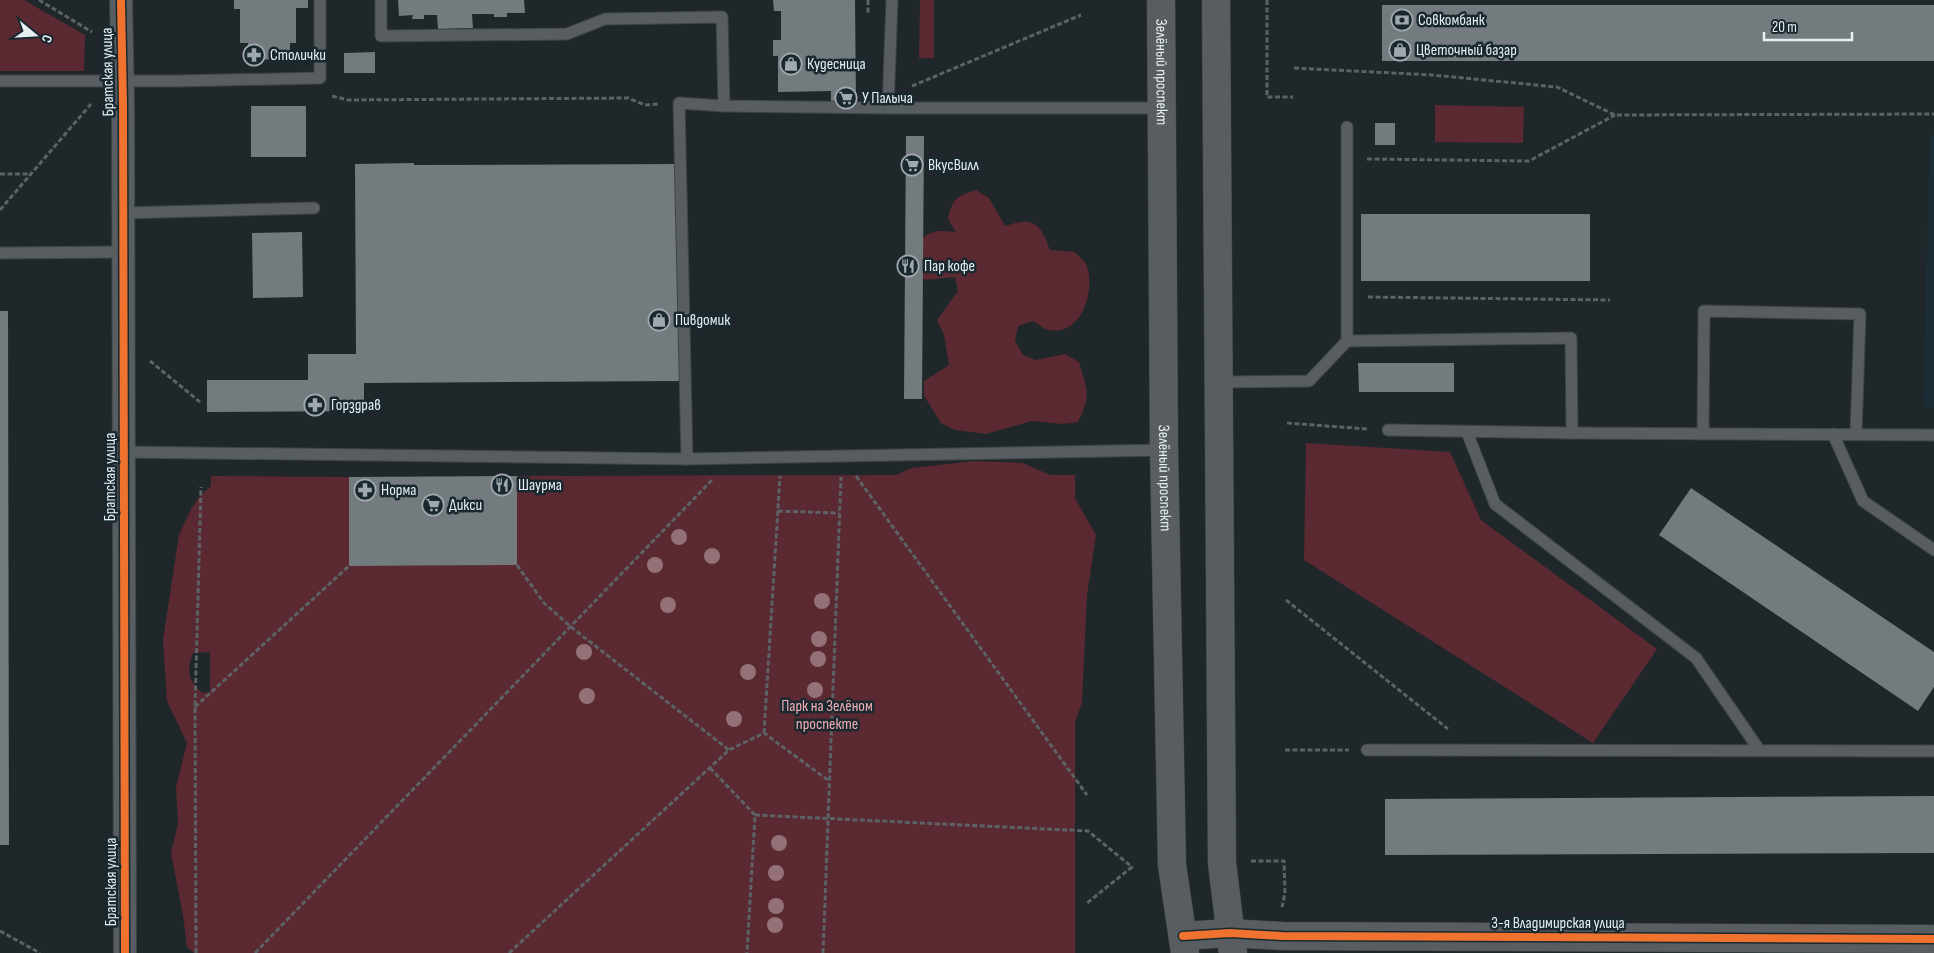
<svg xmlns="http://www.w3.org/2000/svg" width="1934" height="953" font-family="'Sofia Sans Condensed',sans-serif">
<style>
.built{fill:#1b2d37}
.green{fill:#5a2931;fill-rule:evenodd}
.building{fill:#747b7e}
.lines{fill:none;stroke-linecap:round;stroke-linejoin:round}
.service-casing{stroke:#3e4547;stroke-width:13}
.minor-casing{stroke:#3e4547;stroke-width:24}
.tertiary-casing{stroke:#3e4547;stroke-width:29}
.secondary-casing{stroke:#3e4547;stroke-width:29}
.path{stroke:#5c6265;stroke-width:3;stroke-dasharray:5 2.5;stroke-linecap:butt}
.service{stroke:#575d60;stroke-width:11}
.minor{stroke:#575d60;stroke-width:22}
.tertiary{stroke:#575d60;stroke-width:28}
.secondary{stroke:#575d60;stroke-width:28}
.cycleway-casing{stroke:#1a282f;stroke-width:11}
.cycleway{stroke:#ef722f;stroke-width:8}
.tree{fill:#937176}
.labels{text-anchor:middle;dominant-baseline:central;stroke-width:5;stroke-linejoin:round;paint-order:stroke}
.poi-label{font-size:16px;fill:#e6eff4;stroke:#1a282f;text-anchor:start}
.street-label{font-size:16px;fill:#e6eff4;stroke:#1a282f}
.park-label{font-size:16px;fill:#f2adb4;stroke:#1a282f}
</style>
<rect width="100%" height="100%" fill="#1f272a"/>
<polygon class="built" points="1930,135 1934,135 1934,407 1923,407"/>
<g class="green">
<polygon points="0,0 24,0 85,35 84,71 0,71"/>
<polygon points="920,0 934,0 934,58 919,58"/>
<polygon points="1435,105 1524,107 1523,143 1435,142"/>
<path d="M976,190L989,198L1005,226C1034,216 1040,223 1050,250L1075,252C1078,256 1084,260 1086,264C1097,289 1081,340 1046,329C1042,328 1037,323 1033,321L1018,326L1015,341L1023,355L1036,360L1065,354L1079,362C1087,390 1092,394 1078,422L1062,424L1032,421L986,434L955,430L941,423L924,396V381L949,365L944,335L937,320L958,291L955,277L925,280L914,270L917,242C931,230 938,230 956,232L948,219C952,199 957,196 976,190Z"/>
<polygon points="1306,443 1450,452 1481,520 1657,649 1593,743 1304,560"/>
<path d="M974,461L1023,463L1050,475H1075V498L1096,535L1087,595L1082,702L1075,723V953H194L187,947L183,915L171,853L178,824L176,787L187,743L167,701L163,640L179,535L191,509L200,496L211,486V476L349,477V566L497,565L505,559L510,489L517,487V476L896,475L912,468ZM210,652V692L202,693C188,679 186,672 193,653Z"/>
</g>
<g class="building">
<polygon points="234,0 308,0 308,8 296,8 296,43 290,43 290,59 248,60 248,43 240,43 240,9 234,9"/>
<polygon points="398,0 524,0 525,13 507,13 507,17 494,17 494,14 472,14 473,28 438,29 437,15 424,15 424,19 412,19 413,15 399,16"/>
<polygon points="773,0 855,0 856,102 831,103 831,91 778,92 778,56 773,56 773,40 781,40 781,11 774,11"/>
<rect x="1382" y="5" width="552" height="56"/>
<polygon points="375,52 375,73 344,73 344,53"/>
<rect x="251" y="106" width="55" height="51"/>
<rect x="1375" y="123" width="20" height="22"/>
<polygon points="906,136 924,136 922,399 904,399"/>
<polygon points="414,163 414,165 681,164 681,381 364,383 364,411 207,412 207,380 308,380 308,354 356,354 355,164"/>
<rect x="1361" y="214" width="229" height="67"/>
<polygon points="302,232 303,297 253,298 252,233"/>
<polygon points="0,311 8,311 9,845 0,845"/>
<polygon points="1358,363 1454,363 1454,392 1359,392"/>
<polygon points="517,476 517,565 349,566 349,477"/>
<polygon points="1691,488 1934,652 1934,687 1918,711 1659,535"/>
<polygon points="1934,796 1934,853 1385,855 1385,799"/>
</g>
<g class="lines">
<g class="service-casing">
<g id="service">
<polyline points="381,0 381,36 567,34 605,19 722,17 724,106 888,108 892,0"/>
<polyline points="0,81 177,81 320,78 320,0"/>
<polyline points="888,108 1161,108"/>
<polyline points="123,213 314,208"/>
<polyline points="0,253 123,252"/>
<polyline points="1347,341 1347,127"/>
<polyline points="1218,382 1309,381 1347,341 1571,338 1572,433"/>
<polyline points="1388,430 1572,433 1934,435"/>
<polyline points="1467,432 1495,504 1696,658 1760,751"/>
<polyline points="1703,434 1704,311 1860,314 1856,434"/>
<polyline points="1833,434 1863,501 1934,550"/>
<polyline points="124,452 687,459 1164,450"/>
<polyline points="687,459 679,103 724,106"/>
<polyline points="1367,750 1934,751"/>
</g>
</g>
<g class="minor-casing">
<polyline id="minor" points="121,0 123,104 125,953"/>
</g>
<g class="tertiary-casing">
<polyline id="tertiary" points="1183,936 1230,933 1282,936 1934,939"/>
</g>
<g class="secondary-casing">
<g id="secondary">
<path id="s1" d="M1161,0L1164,450L1172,865L1185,953"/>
<polyline points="1216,0 1222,863 1233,953"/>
</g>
</g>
<g class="path">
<polyline points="39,0 92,32"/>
<polyline points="868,0 868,14"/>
<polyline points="1267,0 1267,97 1293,97"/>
<polyline points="1294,68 1432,75 1557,87 1615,115 1934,114"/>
<polyline points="912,86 1081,15"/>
<polyline points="332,96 348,100 628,98 645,105 659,104"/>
<polyline points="1367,159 1529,161 1615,115"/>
<polyline points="0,174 32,174"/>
<polyline points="0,210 91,104"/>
<polyline points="1368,297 1610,300"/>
<polyline points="150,361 200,402"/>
<polyline points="1287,423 1367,429"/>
<polyline points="856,476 1087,795"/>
<polyline points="778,511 839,513"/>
<polyline points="517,565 544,603 571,627 729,750"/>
<polyline points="1286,600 1448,729"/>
<polyline points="195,707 349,566"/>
<polyline points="764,733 780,476"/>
<polyline points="1285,750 1349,750"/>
<polyline points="710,768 755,815 747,953"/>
<polyline points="755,815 1088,831 1132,867 1087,903"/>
<polyline points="1251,861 1284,861 1285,893 1282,907"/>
<polyline points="0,931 40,953"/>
<polyline points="196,953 195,707 201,487"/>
<polyline points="255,953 713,479"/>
<polyline points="509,953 729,750 764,733 829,781"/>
<polyline points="823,953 841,477"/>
</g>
<use href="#service" class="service"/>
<use href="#minor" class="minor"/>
<use href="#tertiary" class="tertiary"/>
<use href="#secondary" class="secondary"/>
<g class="cycleway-casing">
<g id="cycleway">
<polyline points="121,0 123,104 125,953"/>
<polyline points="1183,936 1230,933 1282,936 1934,939"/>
</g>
</g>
<use href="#cycleway" class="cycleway"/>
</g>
<g class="tree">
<circle cx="679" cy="537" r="8"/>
<circle cx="712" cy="556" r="8"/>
<circle cx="655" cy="565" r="8"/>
<circle cx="822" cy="601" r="8"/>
<circle cx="668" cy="605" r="8"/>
<circle cx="819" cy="639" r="8"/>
<circle cx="584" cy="652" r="8"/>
<circle cx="818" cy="659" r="8"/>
<circle cx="748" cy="672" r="8"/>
<circle cx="815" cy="690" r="8"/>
<circle cx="587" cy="696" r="8"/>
<circle cx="734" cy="719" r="8"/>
<circle cx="779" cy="843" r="8"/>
<circle cx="776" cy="873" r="8"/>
<circle cx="776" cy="906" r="8"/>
<circle cx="775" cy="925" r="8"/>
</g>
<defs>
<g id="bank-ring" transform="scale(1.125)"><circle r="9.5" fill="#1a282f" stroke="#a0a9ad" stroke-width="1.5"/><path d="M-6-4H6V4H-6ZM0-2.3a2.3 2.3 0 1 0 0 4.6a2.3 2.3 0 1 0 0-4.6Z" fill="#a0a9ad"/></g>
<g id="shop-ring" transform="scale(1.125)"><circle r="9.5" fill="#1a282f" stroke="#a0a9ad" stroke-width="1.5"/><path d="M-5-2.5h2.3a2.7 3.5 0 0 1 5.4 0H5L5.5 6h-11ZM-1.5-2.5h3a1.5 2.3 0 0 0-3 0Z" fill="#a0a9ad"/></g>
<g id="pharmacy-ring" transform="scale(1.125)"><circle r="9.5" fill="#1a282f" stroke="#a0a9ad" stroke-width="1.5"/><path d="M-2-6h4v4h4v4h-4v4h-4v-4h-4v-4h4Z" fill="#a0a9ad"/></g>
<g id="supermarket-ring" transform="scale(1.125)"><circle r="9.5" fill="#1a282f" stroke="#a0a9ad" stroke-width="1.5"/><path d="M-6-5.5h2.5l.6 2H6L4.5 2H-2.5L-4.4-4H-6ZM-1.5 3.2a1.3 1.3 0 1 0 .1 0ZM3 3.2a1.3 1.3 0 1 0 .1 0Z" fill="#a0a9ad"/></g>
<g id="restaurant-ring" transform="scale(1.125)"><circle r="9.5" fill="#1a282f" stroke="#a0a9ad" stroke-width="1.5"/><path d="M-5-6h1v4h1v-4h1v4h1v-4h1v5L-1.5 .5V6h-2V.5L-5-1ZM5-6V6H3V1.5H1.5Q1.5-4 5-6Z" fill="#a0a9ad"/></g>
</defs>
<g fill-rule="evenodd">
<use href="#bank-ring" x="1402" y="20"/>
<use href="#shop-ring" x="1400" y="50"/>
<use href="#pharmacy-ring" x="254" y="55"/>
<use href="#shop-ring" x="791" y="64"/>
<use href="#supermarket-ring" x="846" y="98"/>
<use href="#supermarket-ring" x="912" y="165"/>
<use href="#restaurant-ring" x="908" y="266"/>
<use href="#shop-ring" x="659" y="320"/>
<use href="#pharmacy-ring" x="315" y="405"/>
<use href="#restaurant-ring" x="502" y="485"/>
<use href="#pharmacy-ring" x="365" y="490"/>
<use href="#supermarket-ring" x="433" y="505"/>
</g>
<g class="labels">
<g class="poi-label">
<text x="1418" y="20">Совкомбанк</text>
<text x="1416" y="50">Цветочный базар</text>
<text x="270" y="55">Столички</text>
<text x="807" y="64">Кудесница</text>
<text x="862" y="98">У Палыча</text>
<text x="928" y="165">ВкусВилл</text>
<text x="924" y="266">Пар кофе</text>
<text x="675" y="320">Пивдомик</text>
<text x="331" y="405">Горздрав</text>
<text x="518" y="485">Шаурма</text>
<text x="381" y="490">Норма</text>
<text x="449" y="505">Дикси</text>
</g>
<g class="street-label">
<text transform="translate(108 72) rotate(-91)">Братская улица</text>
<text stroke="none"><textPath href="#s1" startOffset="72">Зелёный проспект</textPath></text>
<text transform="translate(110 477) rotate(-90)">Братская улица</text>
<text stroke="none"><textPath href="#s1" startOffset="478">Зелёный проспект</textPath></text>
<text transform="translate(111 882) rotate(-90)">Братская улица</text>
<text x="1558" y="923">3-я Владимирская улица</text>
</g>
<g class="park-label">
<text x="827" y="706">Парк на Зелёном<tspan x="827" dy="18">проспекте</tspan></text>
</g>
</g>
<g transform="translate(35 35) rotate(108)" stroke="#1a282f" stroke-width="4" paint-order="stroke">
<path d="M0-4L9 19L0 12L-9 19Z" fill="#e6eff4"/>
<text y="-8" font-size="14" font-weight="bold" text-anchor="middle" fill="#e6eff4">С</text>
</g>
<path d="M1764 32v8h88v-8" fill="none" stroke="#e6eff4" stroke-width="2.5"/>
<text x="1772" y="32" font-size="15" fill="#e6eff4" stroke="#1a282f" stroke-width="4" paint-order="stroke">20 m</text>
</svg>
